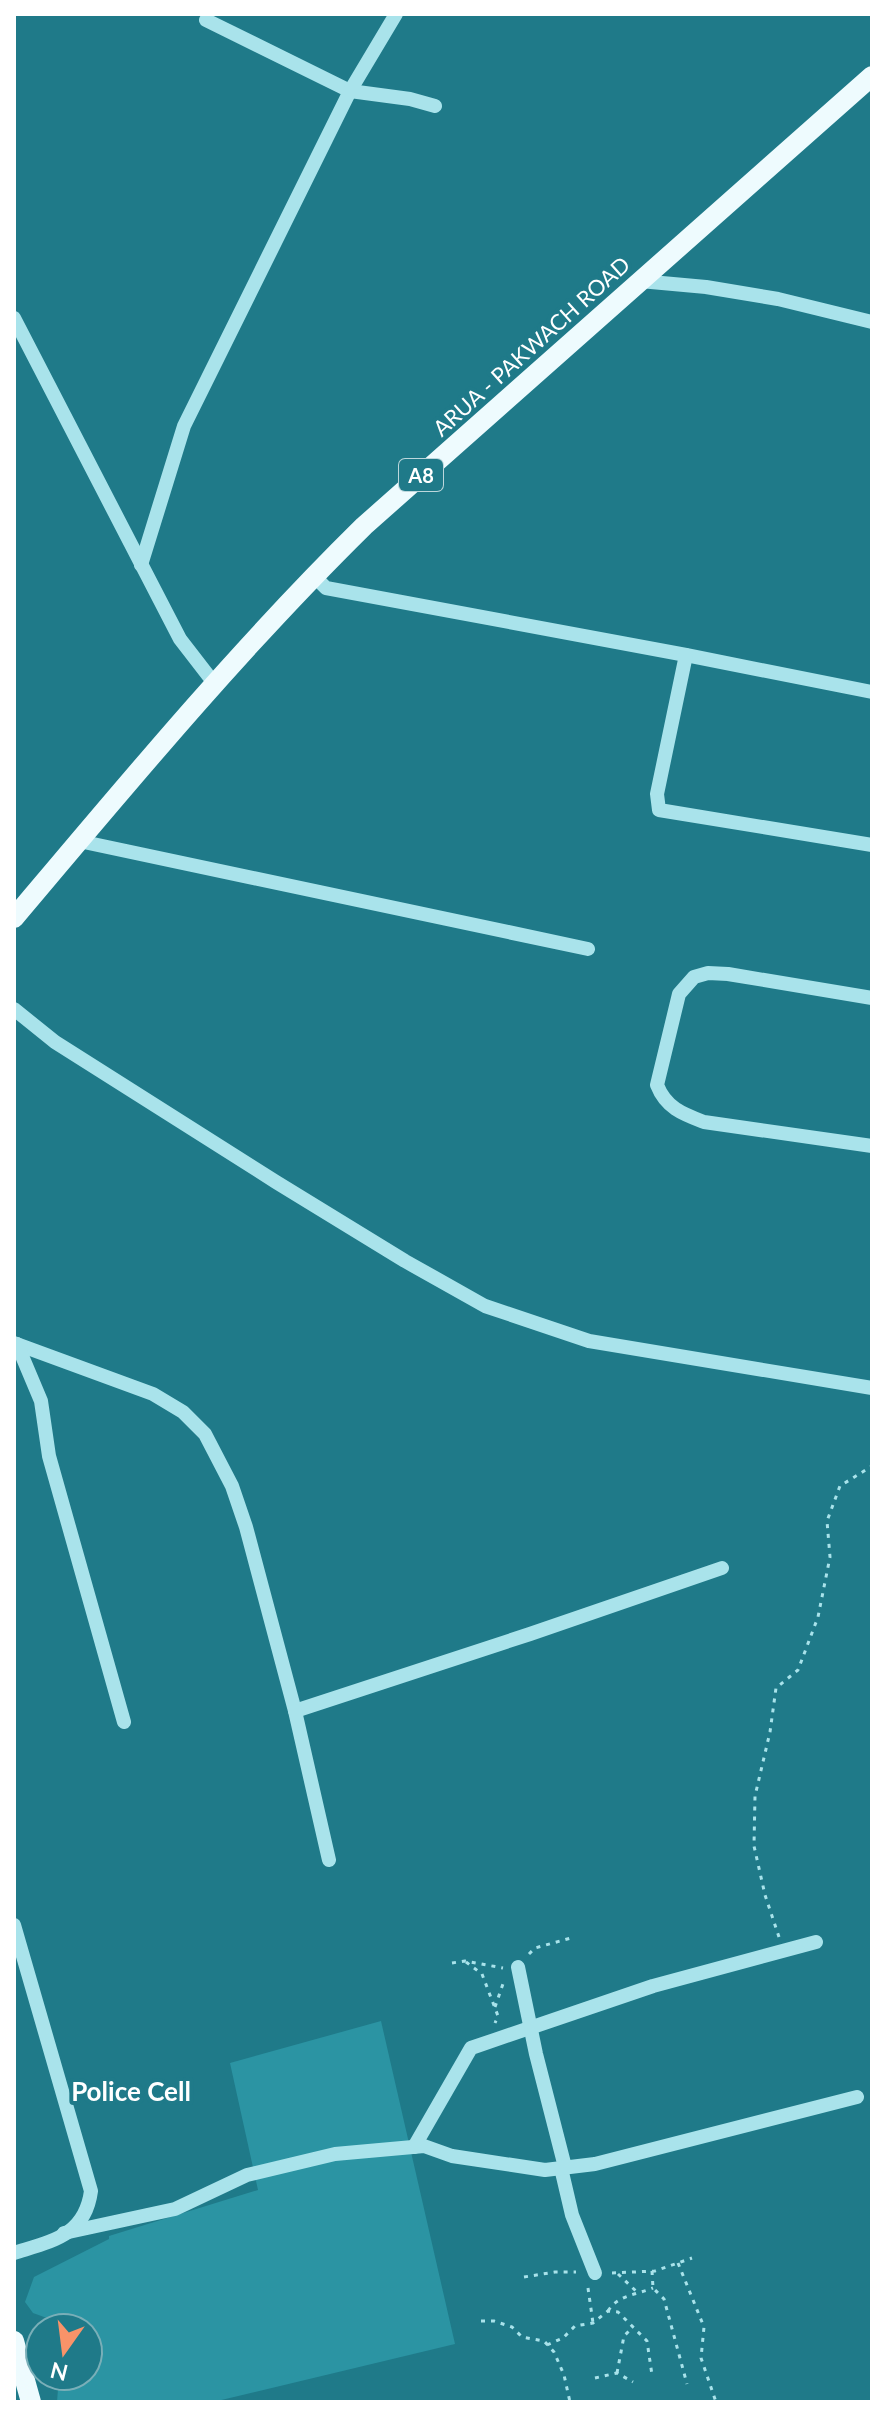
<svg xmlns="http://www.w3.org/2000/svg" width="886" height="2416" font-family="Lato,sans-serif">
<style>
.green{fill:#2b94a3}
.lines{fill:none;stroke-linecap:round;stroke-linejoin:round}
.path{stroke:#a9e3eb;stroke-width:3;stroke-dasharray:4 6;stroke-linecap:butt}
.minor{stroke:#a9e3eb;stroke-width:14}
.major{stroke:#eefbfe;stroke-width:20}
.labels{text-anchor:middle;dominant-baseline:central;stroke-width:8;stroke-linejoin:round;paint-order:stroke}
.shield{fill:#1f7a89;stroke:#bcd7dc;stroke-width:2}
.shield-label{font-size:20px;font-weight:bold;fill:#fff}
.street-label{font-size:22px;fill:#fff;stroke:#1f7a89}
.quarter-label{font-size:26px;font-weight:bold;fill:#fff;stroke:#1f7a89}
</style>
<rect width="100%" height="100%" fill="#1f7a89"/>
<polygon class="green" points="381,2021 455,2344 213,2402 57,2402 59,2376 88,2376 88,2328 63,2328 58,2322 33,2313 25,2302 34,2277 109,2239 109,2236 258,2190 230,2063"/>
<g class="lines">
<g class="path">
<polyline points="779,1937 765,1895 754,1846 755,1796 770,1732 776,1688 798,1670 818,1617 830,1557 827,1521 840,1486 872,1466"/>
<polyline points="529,1954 535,1948 571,1938"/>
<polyline points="466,1962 482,1974 498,2016 495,2023"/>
<polyline points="452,1963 465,1961 503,1968"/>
<polyline points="495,2007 504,1981"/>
<polyline points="678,2263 704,2327 701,2358 716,2402"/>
<polyline points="652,2271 653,2288 664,2299 687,2384"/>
<polyline points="612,2273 655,2271 692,2258"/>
<polyline points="618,2274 638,2293"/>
<polyline points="524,2277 555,2272 576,2272"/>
<polyline points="588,2288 593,2323"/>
<path d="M608,2311C618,2295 636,2295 653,2288"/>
<polyline points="481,2321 494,2321 512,2327 522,2337 544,2341 554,2352 564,2375 570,2402"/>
<polyline points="547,2345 563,2338 575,2326 593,2323 608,2311 618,2312 647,2341 652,2375"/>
<polyline points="617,2373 624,2336 633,2327"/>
<polyline points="595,2378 617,2373 633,2382"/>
</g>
<g class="minor">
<polyline points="206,20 350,91 410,99 435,106"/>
<polyline points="640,281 706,287 778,299 872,322"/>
<polyline points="14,318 180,639 214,683"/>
<polyline points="141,565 184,426 350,91 396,14"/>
<polyline points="314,576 326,588 686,655 872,692"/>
<polyline points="686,655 657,794 659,810 872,845"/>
<polyline points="79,841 588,949"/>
<path d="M872,998L728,974L708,973L694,977L679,994L657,1085C666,1108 683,1114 704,1122L872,1146"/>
<polyline points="14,1009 55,1042 276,1182 405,1261 485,1306 589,1341 872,1388"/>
<polyline points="14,1343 153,1394 183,1412 205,1434 232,1486 246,1527 295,1711 530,1634 722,1568"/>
<polyline points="17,1344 41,1401 49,1456 124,1722"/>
<polyline points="295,1711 329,1860"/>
<path d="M14,1925L91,2191C85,2236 52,2241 14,2253"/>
<polyline points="518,1967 536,2054 565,2167"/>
<polyline points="414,2147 471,2048 653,1986 816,1942"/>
<polyline points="561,2168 572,2215 595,2273"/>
<polyline points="64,2233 175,2209 247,2175 335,2154 424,2146 452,2156 545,2170 595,2164 857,2097"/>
</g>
<g class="major">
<path d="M14,918C127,784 239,649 364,526L872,76"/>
<polyline points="14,2341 31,2402"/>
</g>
</g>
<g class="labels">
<rect class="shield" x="399" y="459" width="44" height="32" rx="6"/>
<g class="shield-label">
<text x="421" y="475">A8</text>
</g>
<g class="street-label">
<text transform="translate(531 346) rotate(-42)">ARUA - PAKWACH ROAD</text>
</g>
<g class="quarter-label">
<text x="131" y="2091">Police Cell</text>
</g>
</g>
<rect width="886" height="2416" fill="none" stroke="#ffffff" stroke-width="32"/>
<g transform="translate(64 2352) rotate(194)"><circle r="38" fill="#1f7a89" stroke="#79afb8" stroke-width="2"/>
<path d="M0-6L14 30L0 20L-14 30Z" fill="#f99369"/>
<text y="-12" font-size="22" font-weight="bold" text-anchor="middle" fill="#ffffff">N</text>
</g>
</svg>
